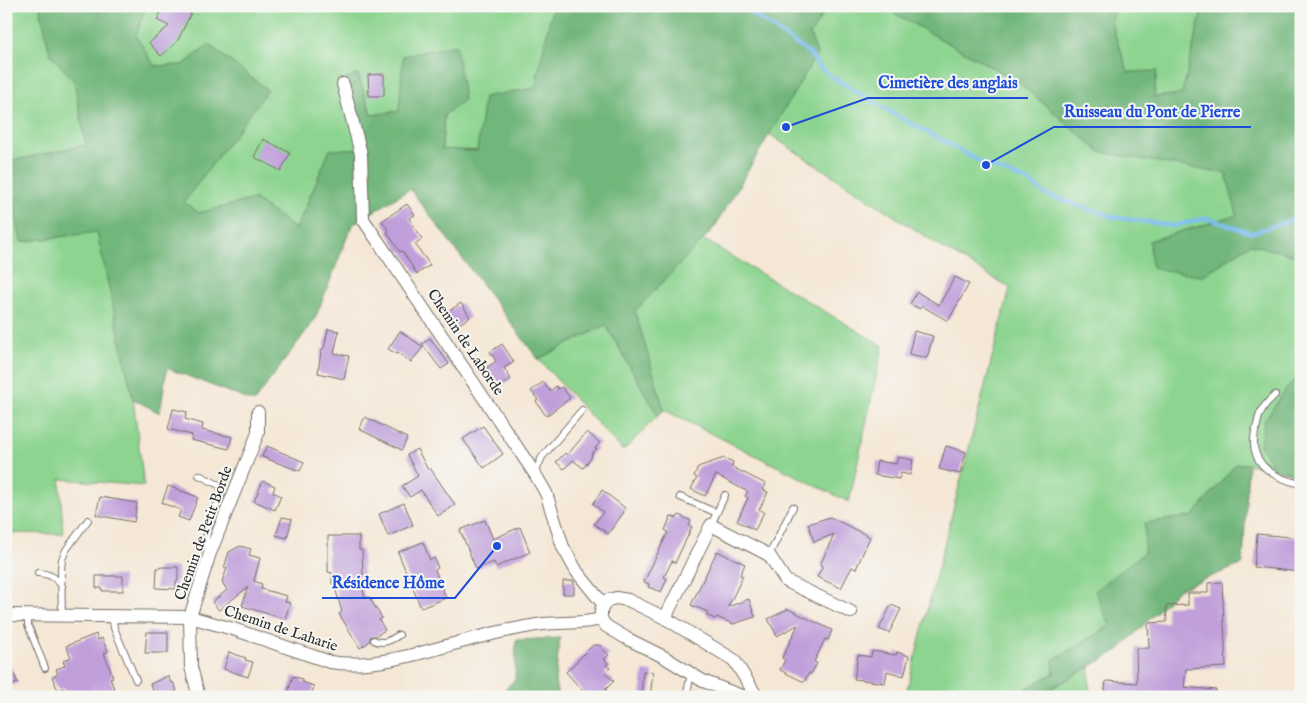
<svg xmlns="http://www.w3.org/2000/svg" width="1307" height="703" font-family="'IM FELL English',serif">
<rect width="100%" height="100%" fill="#f6f6f2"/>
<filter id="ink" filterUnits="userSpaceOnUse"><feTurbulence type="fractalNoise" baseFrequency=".02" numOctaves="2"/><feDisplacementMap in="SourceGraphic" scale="10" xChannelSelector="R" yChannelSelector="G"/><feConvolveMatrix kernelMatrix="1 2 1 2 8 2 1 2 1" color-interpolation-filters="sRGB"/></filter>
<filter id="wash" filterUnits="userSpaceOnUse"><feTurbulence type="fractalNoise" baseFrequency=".0096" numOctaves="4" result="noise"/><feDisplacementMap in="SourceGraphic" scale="20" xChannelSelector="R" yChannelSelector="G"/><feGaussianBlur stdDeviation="1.12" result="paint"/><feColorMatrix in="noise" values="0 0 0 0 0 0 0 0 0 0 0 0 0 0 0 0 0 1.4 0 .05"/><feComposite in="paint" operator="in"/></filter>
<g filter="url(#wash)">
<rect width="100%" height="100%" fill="#f5e7d5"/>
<!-- green -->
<path fill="#8cd48f" stroke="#5c805d" d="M6,6H40L50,54L74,81L86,145L6,162V63L8,62L6,55Z
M146,6H553L535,88L484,97L478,151L442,150L444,115L403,56L400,111L372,115L358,74L346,79L365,148L330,150L296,229L254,199L199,213L183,202L267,90L209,45L183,65L154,66L135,35Z
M828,6H881L1017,81L1100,152L1226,173L1238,215L1149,241L1202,276L1250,244L1301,257V375L1287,388L1260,445L1274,469L1248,464H1236L1193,516L1145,523V553L1095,590L1110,626L1053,660L1054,673L1011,697H905L1010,288L943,248L769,134L817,54L810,35Z
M1117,6H1203L1182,94L1154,97L1128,72L1111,23Z
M6,164L22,242L97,231L133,399L144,486L60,479L63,534L6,533Z
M703,239L883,346L849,502L664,410L635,311Z
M606,325L658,416L623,451L538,359Z
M1090,667L1089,697H1036Z"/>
<!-- forest -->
<path fill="#71b67a" stroke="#4e7052" d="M40,6H146L136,35L154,66L183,65L209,45L268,90L184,202L199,213L254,199L296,229L330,150L365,148L345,79L357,74L372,115L399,111L403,56L456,45L464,100L444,115L442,149L477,151L484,97L535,88L553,6H828L810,35L817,54L714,228L635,311L664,410L658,416L606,325L538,359L410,189L352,225L315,319L254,402L167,368L160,413L133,399L97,232L21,242L6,162L86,145L74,81L50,54Z
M881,6H1117L1111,23L1128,72L1157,71L1154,97L1182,94L1203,6H1301V257L1250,244L1202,276L1152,268L1149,241L1237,215L1226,174L1100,152L1017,81Z
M1301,375V476L1274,469L1260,445L1264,421L1287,388Z
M1236,464H1248L1243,564L1179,589L1119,650L1036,697H1011L1054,673L1053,660L1110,626L1095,590L1144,553L1145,523L1193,516Z
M560,638L555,681L558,697H501L500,694L515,679L516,640Z"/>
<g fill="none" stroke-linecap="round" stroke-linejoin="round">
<!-- stream -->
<path stroke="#7dbdf1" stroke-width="4" d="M741,6L809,53L819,67L834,78L899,117L949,144L986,165L1028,181L1047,195L1114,217L1173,226L1207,218L1251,233L1283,223L1301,214"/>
</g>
<g id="blocks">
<!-- building -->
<path fill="#c09fda" d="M164,6H178L191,13L177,42L161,56L149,43L169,26L157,20Z
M384,74V96H369L368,75Z
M263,139L290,153L281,171L254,157Z
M407,204L415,215L409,218L422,239L415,244L430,265L417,274L402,251L400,252L387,232L389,231L382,221Z
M955,277L969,284L948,321L922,306L920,309L910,304L917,292L939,305Z
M461,303L470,317L453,328L444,314Z
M328,329L339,331L334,353L349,356L344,379L318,373L321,351L324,348Z
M400,331L423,347L411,362L398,353L397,354L388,349Z
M914,331L933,336L927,358L909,354Z
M430,338L449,364L441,369L422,344Z
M502,344L514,362L504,368L511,379L497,389L484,370L496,361L490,352Z
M543,382L550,391L556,386L558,389L562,387L570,398L546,416L536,401L538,400L531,391Z
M173,409L187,412L185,419L203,424L202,430L232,437L229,449L191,440L192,435L168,429Z
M365,417L407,438L402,450L359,429Z
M483,426L503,454L484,468L463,439Z
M587,432L600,443L595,448L597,449L592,453L591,458L583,468L573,460L564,469L556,462L565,453L567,455Z
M267,446L304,462L300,471L262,457Z
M946,446L966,452L960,474L939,469Z
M417,449L428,470L430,468L455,505L438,516L421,490L410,497L402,486L418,476L407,455Z
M898,457L913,460L910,475L901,473L899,479L875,475L877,461L896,464Z
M724,458L733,462L732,467L766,484L763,490L768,492L759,510L764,512L755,530L737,521L748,498L745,496L748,492L716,475L705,496L691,489L697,478L694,476L698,467Z
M263,481L275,486L273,492L281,496L275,510L254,501Z
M168,486L198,497L189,521L178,517L181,510L162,503Z
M602,490L625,508L623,512H624L608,534L594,524L603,512L593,504Z
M100,497L137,503L134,522L96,515Z
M404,503L413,525L388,536L379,514Z
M679,515L691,521L689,526L692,527L675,563L672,561L664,577L667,579L661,592L648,587L649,584L644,582L668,532L665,530L671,516L677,518Z
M282,517L292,519L287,538L276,535Z
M830,517L870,537L856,569L852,567L841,588L817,577L823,566L820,565L834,534L814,542L808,524Z
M485,520L493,539L520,527L530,552L496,567L494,562L476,569L460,530Z
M1257,534L1301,538V572L1254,567Z
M328,536H359V550H362L363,575L359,576L365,598L369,597L382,618L379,620L385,630L376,636H371L369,642L360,648L339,614L342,612L334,584H332V573L328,572Z
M423,542L430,560L434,558L438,568L435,570L446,598L421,608L398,552Z
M240,546L251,549L249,555L260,558L254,581L262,584L261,589L287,596L285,602L290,603L285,619L242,606L248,587L219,610L212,602L227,590L222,582L227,568H224L229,552Z
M717,551L745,564L740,575L743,576L728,607L749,599L755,617L733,624L717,617L715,619L706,615L708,612L691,605Z
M163,567H178V581H176V589L156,588L157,568Z
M96,576H123V591H102V588H96Z
M563,581H574V594H563Z
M1222,582L1226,667L1186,669L1184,687L1216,690L1215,697H1104L1106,681L1137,683L1136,648H1149L1148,623L1167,622L1166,606L1188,605V593H1208V583Z
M891,605L901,609L889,633L879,629Z
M788,609L832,630L828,640L825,639L814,662L817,663L811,674L809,673L804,682L780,670L785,660L782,658L798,625L777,636L768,619Z
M147,632H168V653H145Z
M96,634L98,640L102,638L108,652L104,653L113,677L110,678L117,697H82L79,690L67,695L64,688L58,690L52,677L58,674L56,669L65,666L63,661L71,657L66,646Z
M593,645H599L609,655L604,659L608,663L606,665L610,668L605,673L614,681L605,690L613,697H588L566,672Z
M872,651L896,655L897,652L909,656L904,676L887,671L885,683L854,679L858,655L871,657Z
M229,652L246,658L245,660L253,662L248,677L224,669Z
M6,657L18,683L6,688Z
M643,671L653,672L650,697H641Z
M168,676L171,683L173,682L177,691L171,693L172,697H156L150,684Z
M293,676L302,679V682L314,686L311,697H293L287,695Z"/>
</g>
</g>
<g filter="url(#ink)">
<use href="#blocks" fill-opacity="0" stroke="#726d66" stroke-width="1"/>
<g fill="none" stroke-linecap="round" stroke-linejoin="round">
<defs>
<path id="lane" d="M1275,395C1271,399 1265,404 1262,410C1259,414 1258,420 1257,425C1245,460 1269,477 1301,484
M535,473L542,457L582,410
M199,475L221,486L222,492L207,533L205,545L209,552
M680,497L717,513
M711,525L725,495
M769,555L793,507
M38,573C50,574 55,577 62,586
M28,615V625L45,668
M62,615L61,570L62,559L66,550L88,520
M112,615L114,628L136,680
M374,640C383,645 391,640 399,635
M686,697L691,674"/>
<path id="street" d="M343,84L361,154L363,219L535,474L546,493L563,547L577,572L604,605
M6,615L190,617L233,629L330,662C387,671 454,640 510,630C521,628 533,625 544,624C563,622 583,624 601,619
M665,618L711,525L769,555L786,581L851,612
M199,697L191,667L190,617L210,553L258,433V412
M748,697L739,695L703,681L664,657L626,638L606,626L601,619V610L604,605L608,600L616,598L628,600L665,618L734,660L757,697"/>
</defs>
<!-- lane casing -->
<use href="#lane" stroke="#726d66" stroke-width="8"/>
<!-- street casing -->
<use href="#street" stroke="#726d66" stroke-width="14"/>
<!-- lane -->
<use href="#lane" stroke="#fff" stroke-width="6"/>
<!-- street -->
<use href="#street" stroke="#fff" stroke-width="12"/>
</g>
</g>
<g text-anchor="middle" stroke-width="4" stroke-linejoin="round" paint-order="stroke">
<!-- street labels -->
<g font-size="15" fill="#2b2b2b" stroke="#f6f6f2">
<text transform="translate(466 342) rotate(56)" y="5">Chemin de Laborde</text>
<text transform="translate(203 533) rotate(-70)" y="5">Chemin de Petit Borde</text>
<text transform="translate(281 628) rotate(18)" y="5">Chemin de Laharie</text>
</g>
</g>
<!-- callouts -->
<path fill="none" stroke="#1d4ed8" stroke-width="2" d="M786 127L868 98H1028M986 165L1054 127H1251M497 546L455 598H322"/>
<g fill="#1d4ed8" stroke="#f6f6f2" stroke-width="2">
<circle cx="786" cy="127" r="5"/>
<circle cx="986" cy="165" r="5"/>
<circle cx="497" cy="546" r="5"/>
</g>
<g font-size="16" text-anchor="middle" font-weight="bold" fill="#1d4ed8" stroke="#f6f6f2" stroke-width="4" stroke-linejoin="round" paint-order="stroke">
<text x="948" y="88">Cimetière des anglais</text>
<text x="1152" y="117">Ruisseau du Pont de Pierre</text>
<text x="388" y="588">Résidence Hôme</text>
</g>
<!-- margin -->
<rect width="1307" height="703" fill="none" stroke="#f6f6f2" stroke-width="25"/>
</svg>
